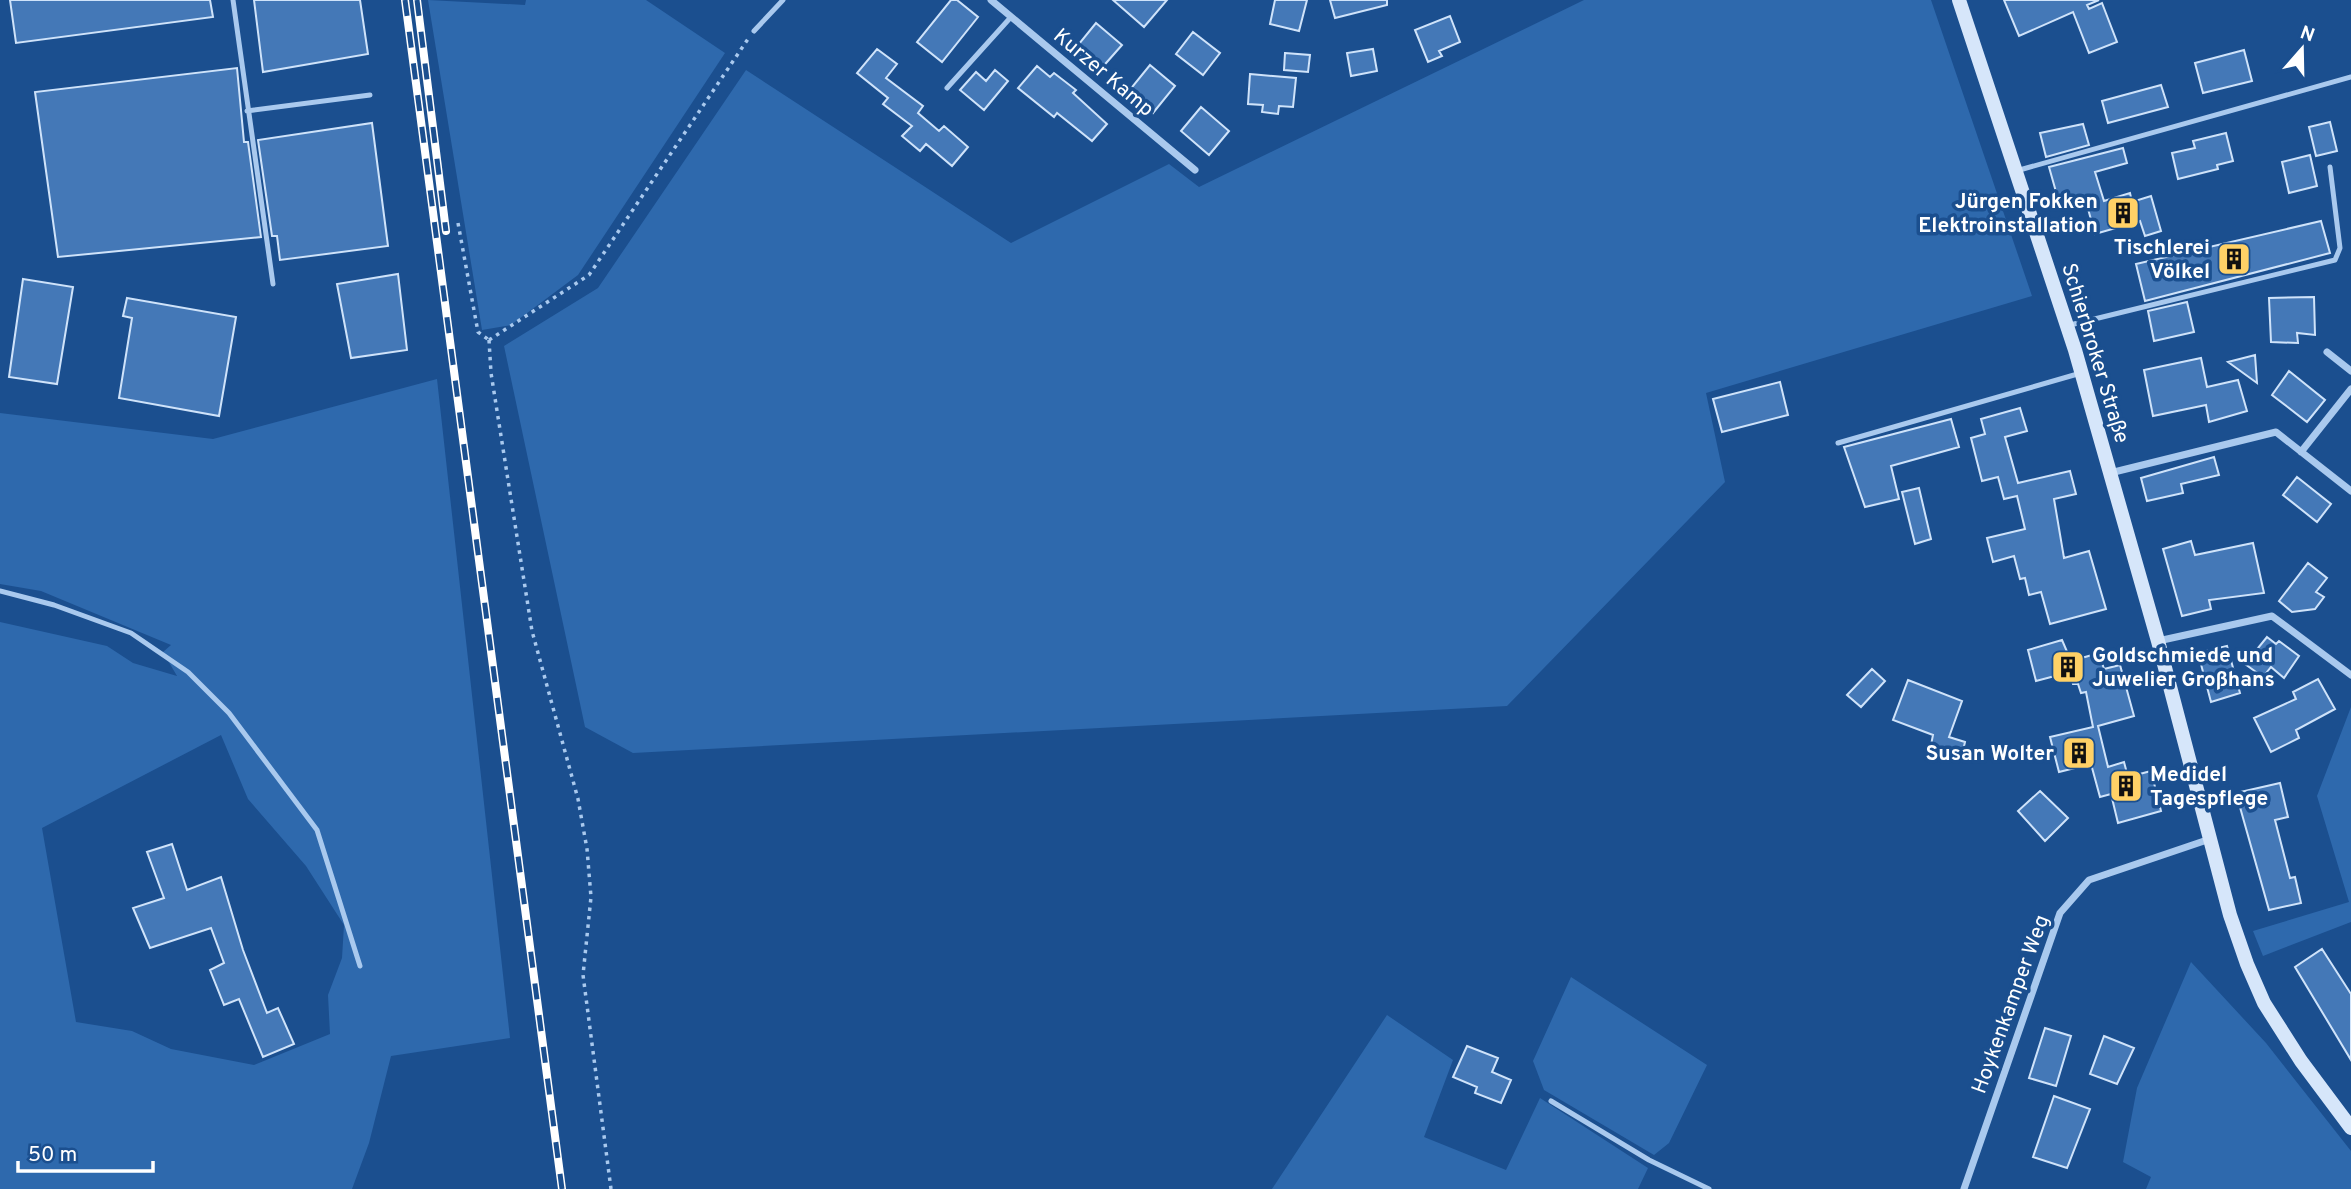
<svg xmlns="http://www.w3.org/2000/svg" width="2351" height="1189" font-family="Overpass,sans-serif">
<rect width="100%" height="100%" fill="#1b4f8f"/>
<!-- green -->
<path fill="#2e69ad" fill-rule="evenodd" d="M428,0L525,5L526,0H646L725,53L578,275L511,325L482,330Z
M1584,0H1931L2032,296L1706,393L1725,482L1507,706L633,753L585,727L504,346L598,288L746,70L1011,243L1169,164L1199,187Z
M437,379L510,1038L391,1056L369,1143L352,1189H0V622L107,646L133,663L177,676L163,652L171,645L41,591L0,584V413L213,439ZM221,735L248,799L306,866L344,925L342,958L328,995L330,1034L254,1065L171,1049L132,1031L76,1022L42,828Z
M2351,707V922L2263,956L2253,931L2349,902L2317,796Z
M2191,962L2266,1043L2351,1151V1189H2146L2151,1177L2123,1162L2137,1088Z
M1571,977L1707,1065L1669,1143L1654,1155L1544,1090L1533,1061Z
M1387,1015L1453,1060L1424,1137L1506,1170L1540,1098L1648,1168L1638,1189H1272Z"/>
<!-- building -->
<path fill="#4478b7" stroke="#cfe3fa" stroke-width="2" d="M10,0H210L213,17L16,43Z
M254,0H360L368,54L263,72Z
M951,0H957L978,17L942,62L917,42Z
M1113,0H1167L1144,27Z
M1275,0H1307L1299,31L1270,24Z
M1330,0H1387V5L1335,18Z
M2004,0H2099L2087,5L2089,9L2102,3L2117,42L2089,53L2073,12L2019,36Z
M1450,16L1460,42L1439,51L1442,56L1428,62L1415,30Z
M1096,23L1122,45L1099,71L1074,50Z
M1193,32L1220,53L1203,75L1176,54Z
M877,49L897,64L886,78L923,106L918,113L939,131L944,126L968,147L952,166L926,144L920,151L902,136L912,126L883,104L888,98L857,73Z
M1373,49L1377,71L1351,76L1347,53Z
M2244,50L2252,81L2203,93L2195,63Z
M1285,53L1310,55L1308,72L1284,70Z
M1150,65L1175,86L1153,113L1128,92Z
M1037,66L1050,77L1054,73L1076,90L1073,93L1107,124L1092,141L1057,113L1054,117L1018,88Z
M237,68L244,142H248L261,237L58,257L35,92Z
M995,70L1008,81L984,110L960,90L976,72L986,81Z
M1250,74L1296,78L1293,107L1279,106L1278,114L1262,112L1263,105L1248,104Z
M2161,85L2168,107L2108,123L2102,101Z
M1201,107L1229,131L1209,155L1181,131Z
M2330,122L2337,151L2316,156L2309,127Z
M372,123L388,246L280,260L277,236H272L258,140Z
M2083,124L2089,145L2046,157L2040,133Z
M2226,133L2233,161L2217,165L2218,169L2178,179L2172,153L2195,148L2193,141Z
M2123,148L2127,163L2095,172L2104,201L2130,193L2132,202L2151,196L2161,231L2145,236L2140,221L2095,234L2085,198L2060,206L2049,167Z
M2310,155L2317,186L2289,193L2282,162Z
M2321,221L2330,253L2145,301L2136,264Z
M398,274L407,350L351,358L337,284Z
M23,279L73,287L57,384L9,377Z
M2314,297L2315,335L2297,333L2298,343L2271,342L2269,298Z
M127,298L236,317L219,416L119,398L132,318L123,316Z
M2187,302L2194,332L2154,341L2148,311Z
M2255,355L2257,383L2228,362Z
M2201,358L2207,387L2238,380L2247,411L2209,422L2206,405L2153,416L2144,370Z
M2289,371L2325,400L2307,422L2272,395Z
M1780,382L1788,415L1722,432L1713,399Z
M2020,408L2027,431L2005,437L2018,483L2070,471L2076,494L2054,499L2064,558L2089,551L2106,609L2050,624L2041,592L2029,595L2025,578L2020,579L2014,556L1993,562L1987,538L2025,529L2017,496L2004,499L1998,477L1982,481L1971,438L1985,434L1981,419Z
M1951,419L1959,447L1891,466L1899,499L1865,507L1844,447Z
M2214,457L2219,475L2181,484L2183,493L2147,501L2141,478Z
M2297,477L2331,504L2317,522L2283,495Z
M1919,488L1931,539L1915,544L1902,492Z
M2191,541L2195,555L2253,543L2264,593L2209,600L2211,609L2182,616L2163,549Z
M2308,563L2327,578L2316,592L2324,597L2315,609L2292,612L2279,601Z
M2267,637L2276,644L2279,641L2299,656L2284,678L2271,667L2263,677L2245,664Z
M2062,640L2071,661L2099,653L2104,669L2120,665L2134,716L2098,726L2108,767L2124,762L2128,777L2151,771L2161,811L2118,823L2111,794L2100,797L2091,764L2059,772L2050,737L2093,727L2086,692L2081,693L2078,684H2073L2070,672L2036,681L2028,650Z
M2227,646L2240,693L2211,702L2198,653Z
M1872,669L1885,681L1861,707L1847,695Z
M2318,679L2335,709L2296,730L2299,738L2271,752L2254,718L2296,699L2293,692Z
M1908,680L1962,701L1949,737L1965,742L1961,760L1930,750L1933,735L1893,720Z
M2280,783L2288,817L2275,820L2290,878L2295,877L2301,903L2269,910L2236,793Z
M2040,791L2068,818L2045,841L2018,811Z
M172,844L187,890L221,877L243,950L267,1013L278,1008L294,1044L263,1057L239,999L224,1005L210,970L224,963L211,928L150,948L133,908L164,898L147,852Z
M2322,949L2351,994V1060L2295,967Z
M2045,1028L2071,1036L2056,1086L2029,1078Z
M2104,1036L2134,1048L2117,1084L2090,1074Z
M1467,1046L1498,1058L1492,1072L1511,1080L1501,1103L1475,1093L1477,1087L1453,1077Z
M2054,1096L2090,1109L2067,1168L2033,1157Z"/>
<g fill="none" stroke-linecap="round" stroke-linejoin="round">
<!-- path -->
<path stroke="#a9c9ee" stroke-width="3.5" stroke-dasharray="3.5 5" stroke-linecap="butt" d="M458,223L478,332L489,340
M489,340L491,373L532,631L578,799L587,849L591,897L583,975L611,1189
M489,340L589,275L748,39"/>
<!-- lane -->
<path stroke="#a9c9ee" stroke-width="5" d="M233,0L273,284
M754,31L783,0
M947,88L1011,17
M247,111L370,95
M2016,171L2351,77
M2070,325L2335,260L2340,248L2330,167
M1838,443L2081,373
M0,591L54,605L131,633L188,672L229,713L317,830L360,966
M1551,1101L1649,1160L1709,1189"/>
<!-- street -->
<path stroke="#a9c9ee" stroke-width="7" d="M991,0L1195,170
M2327,352L2351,371
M2301,452L2351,389
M2110,473L2276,432L2351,491
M2158,641L2272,616L2351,675
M1964,1189L2060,913L2089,880L2210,839"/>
<!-- secondary -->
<path stroke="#d6e6fa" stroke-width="14" d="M1959,0L2075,350L2158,641L2230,915L2247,964L2264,1003L2301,1061L2351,1128"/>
<defs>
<path id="rail" d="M405,0L562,1189
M417,0L446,231"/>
</defs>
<!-- rail casing -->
<use href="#rail" stroke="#fff" stroke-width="8"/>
<!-- rail -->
<use href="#rail" stroke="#1b4f8f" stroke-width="5" stroke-dasharray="16" stroke-linecap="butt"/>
</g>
<!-- icons -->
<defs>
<symbol id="building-square" viewBox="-11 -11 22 22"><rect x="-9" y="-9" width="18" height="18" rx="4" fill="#ffd166" stroke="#1b4f8f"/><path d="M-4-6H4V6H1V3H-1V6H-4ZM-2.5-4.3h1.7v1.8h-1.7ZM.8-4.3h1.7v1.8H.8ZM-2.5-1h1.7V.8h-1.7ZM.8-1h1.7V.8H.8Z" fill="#111"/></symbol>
</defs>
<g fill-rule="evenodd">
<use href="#building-square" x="2104" y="194" width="38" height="38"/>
<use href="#building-square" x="2215" y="240" width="38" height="38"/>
<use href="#building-square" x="2049" y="648" width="38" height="38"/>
<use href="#building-square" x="2060" y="734" width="38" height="38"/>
<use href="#building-square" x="2107" y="767" width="38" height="38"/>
</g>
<g text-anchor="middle" stroke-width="7" stroke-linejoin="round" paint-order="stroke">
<!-- street labels -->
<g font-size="21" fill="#fff" stroke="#1b4f8f">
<text transform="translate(1104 72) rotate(40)" y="7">Kurzer Kamp</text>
<text transform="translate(2096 353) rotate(73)" y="7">Schierbroker Straße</text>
<text transform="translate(2010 1004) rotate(-70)" y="7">Hoykenkamper Weg</text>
</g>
<!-- poi labels -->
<g font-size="21" font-weight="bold" fill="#fff" stroke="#1b4f8f" text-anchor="end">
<text x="2098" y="208">Jürgen Fokken<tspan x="2098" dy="24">Elektroinstallation</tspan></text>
<text x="2210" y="254">Tischlerei<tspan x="2210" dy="24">Völkel</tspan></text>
<text x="2092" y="662" text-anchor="start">Goldschmiede und<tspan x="2092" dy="24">Juwelier Großhans</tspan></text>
<text x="2054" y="760">Susan Wolter</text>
<text x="2150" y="781" text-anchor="start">Medidel<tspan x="2150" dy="24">Tagespflege</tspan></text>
</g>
</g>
<!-- north arrow -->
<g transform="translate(2302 49) rotate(20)" stroke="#1b4f8f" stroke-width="5" paint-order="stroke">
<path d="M0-5L12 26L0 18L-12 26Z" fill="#ffffff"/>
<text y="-10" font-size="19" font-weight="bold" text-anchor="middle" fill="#ffffff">N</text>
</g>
<!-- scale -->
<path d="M18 1161v10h135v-10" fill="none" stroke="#ffffff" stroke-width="3.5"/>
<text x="28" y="1161" font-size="21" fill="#ffffff" stroke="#1b4f8f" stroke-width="5" paint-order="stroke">50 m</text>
</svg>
